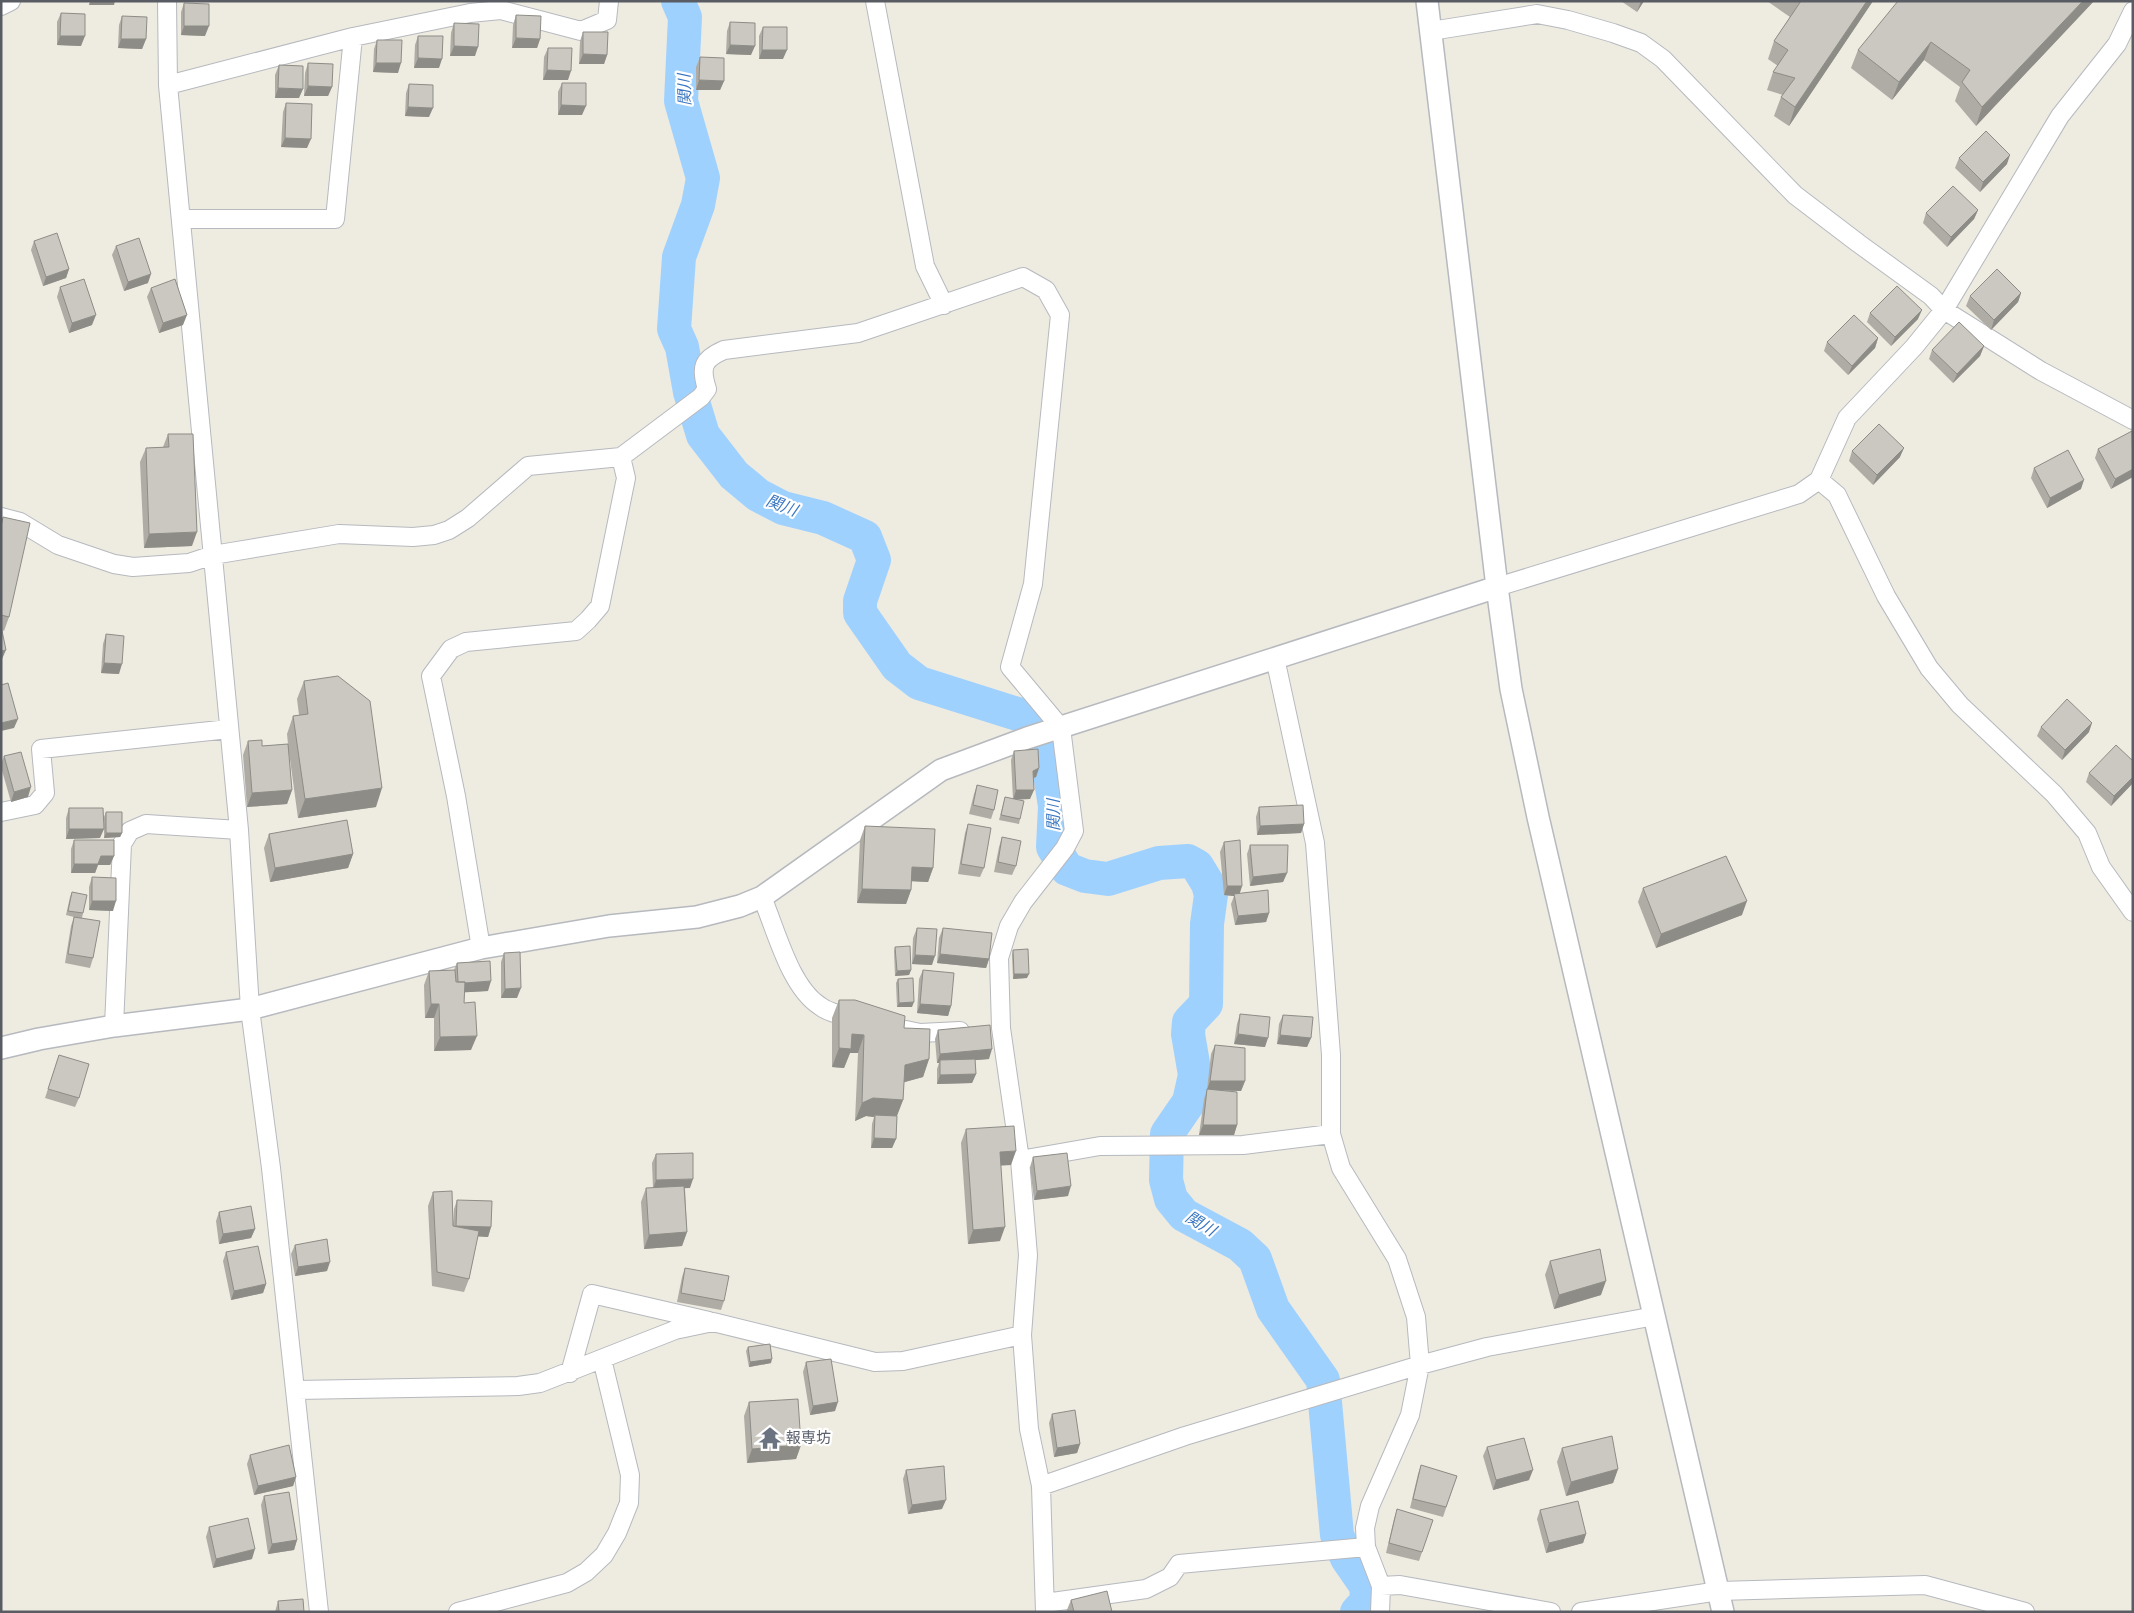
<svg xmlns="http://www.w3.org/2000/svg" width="2134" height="1613" font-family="'Space Grotesk','Noto Sans JP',sans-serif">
<rect width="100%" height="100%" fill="#eeebe1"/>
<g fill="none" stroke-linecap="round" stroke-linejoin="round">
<!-- river -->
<path stroke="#9fd1ff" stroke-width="34" d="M678,1L685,17L681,101L703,178L698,205L679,257L674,329L682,347L690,392L703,435L734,475L758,495L783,508L823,518L865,537L874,560L860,601V613L897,666L919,683L1033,719L1047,755L1055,806L1053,847L1067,869L1085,876L1108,879L1159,863L1188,861L1197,866L1208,884L1211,895L1207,924L1206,1004L1189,1022L1188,1034L1195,1075L1189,1102L1167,1134L1166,1180L1171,1199L1184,1215L1240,1245L1255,1259L1273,1309L1323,1380L1337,1535L1347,1558L1367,1587L1366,1602L1357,1612"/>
<defs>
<path id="minor" d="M167,1L168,85L239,830L250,1009L271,1168L319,1612
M875,1L925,266L944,305
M1,6L11,1
M1431,31L1537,14L1568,20L1613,33L1641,43L1663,59L1795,195L1858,243L1931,296L1944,310L2041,371L2133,420
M168,85L353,37L470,13L501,10L581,31L607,20L609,1
M181,219H335L353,37
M1819,480L1837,495L1886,596L1929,668L1960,705L2054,794L2087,833L2101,867L2133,912
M1,517L20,522L58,545L114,564L133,567L189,563L213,555L339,534L413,537L434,535L449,530L468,518L528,466L621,457L701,397L707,389C700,367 703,359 724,350L858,333L1023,277L1046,290L1060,315L1033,584L1010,667L1061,728L1074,831L1065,848L1023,902L1009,926L999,958L1001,1028L1020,1160L1028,1255L1022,1335L1029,1429L1041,1486L1045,1612
M1497,587L1799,494L1819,480L1847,418L1914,347L1944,310L2060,116L2117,44L2133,11
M1275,658L1315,843L1331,1055V1134L1341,1168L1397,1259L1416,1317L1420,1365L1410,1415L1370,1506L1365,1528L1366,1547L1381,1586L1380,1612
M1,812L35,805L45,793L41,749L229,729
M762,897C776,930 790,987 820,1006C830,1014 844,1015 857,1018
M481,948L456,796L431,676L451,649L466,642L576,631L588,620L600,606L626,478L621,457
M114,1026L122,844L130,831L146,824L239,830
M906,1030L920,1033L960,1031
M1020,1160L1100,1146L1243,1145L1331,1134
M570,1373L592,1294L709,1321
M296,1390L518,1386L540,1383L675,1330L713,1322L875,1362L903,1361L1022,1335
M1041,1486L1185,1436L1420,1365L1487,1347L1655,1316
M1381,1586L1400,1585L1551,1612
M1045,1603L1146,1589L1170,1577L1179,1564L1366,1547
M458,1612L567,1583L586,1572L604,1555L617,1533L629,1503L630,1475L602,1359
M1581,1612L1719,1591L1925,1585L2025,1612"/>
<path id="tertiary" d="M1427,1L1497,587L1511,689L1538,817L1723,1612
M1,1048L39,1039L114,1026L250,1009L481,948L609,926L697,917L740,906L762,897L941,770L1027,738L1497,587"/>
</defs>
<!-- minor casing -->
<use href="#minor" stroke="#b6b9be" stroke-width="20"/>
<!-- tertiary casing -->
<use href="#tertiary" stroke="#b6b9be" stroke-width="24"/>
<!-- minor -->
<use href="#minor" stroke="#fff" stroke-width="18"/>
<!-- tertiary -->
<use href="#tertiary" stroke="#fff" stroke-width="21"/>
</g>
<!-- wall -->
<path fill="#aeaca5" d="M1621,1H1644L1637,12Z
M1767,1H1873L1789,126L1774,116L1781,97L1783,95L1767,90L1773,72L1778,66L1768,59L1774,41L1790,17Z
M2094,1L1976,126L1955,101L1960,87L1924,60L1892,100L1851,68L1858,50Z
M184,3L205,36L181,35V12Z
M61,13L81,46L57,45V22Z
M516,15L540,39L537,48H512L513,25Z
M122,16L146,39L142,49L118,48L119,25Z
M730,22L751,55L726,54L727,31Z
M454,23L475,56H450L451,33Z
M763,27L783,59H759V36Z
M583,32L607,55L604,64H579L580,41Z
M418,36L439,68H414L415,45Z
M377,40L398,73L373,72L374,49Z
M548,48L568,80H543L544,57Z
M700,57L724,81L720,90H696V67Z
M308,63L332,87L328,96H304L305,73Z
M279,65L299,98H275V75Z
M562,83L582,115H558V92Z
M409,84L429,117L405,116L406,93Z
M286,103L307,148L281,147L283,112Z
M1959,158L2007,164L1980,192L1955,168Z
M1978,210L1974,219L1947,247L1923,223L1926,213Z
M34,241L69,269L66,278L43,286L31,250Z
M116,246L148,283L124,291L112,255Z
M60,287L92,325L69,333L57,297Z
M151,288L183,325L159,333L147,297Z
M2021,293L2018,302L1991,330L1966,306L1970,296Z
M1870,313L1918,319L1891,346L1867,322Z
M1878,338L1875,348L1848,375L1824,351L1827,342Z
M1984,346L1980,356L1953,383L1929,359L1932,350Z
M2133,431L2111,489L2095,458L2098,449Z
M168,434L192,546L144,548L140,462L146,448L163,447Z
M1852,451L1900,457L1873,485L1849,461Z
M2034,468L2081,489L2047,508L2031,478Z
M3,517L9,617L4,631L2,630V659L1,660V523Z
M106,634L119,674L101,673L103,644Z
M304,681L376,807L298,818L289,752L292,790L287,804L247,807L243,755L248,741L262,746L288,744L287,734L293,716L299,715L297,699Z
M2041,727L2089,732L2062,760L2037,736Z
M1014,751L1039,768L1036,777L1033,778L1030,799H1016L1020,819L1019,824L999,820L1005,797L1013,799L1011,760Z
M4,756L28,797L11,802L1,767V764Z
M2133,761V783L2111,806L2086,782L2089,773Z
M977,785L994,810L991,819L969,814L974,794Z
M1259,807L1304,824L1301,833L1257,835L1256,817Z
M69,808L100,838L66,839V818Z
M106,812L122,833L120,837L104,838V817Z
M968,824L984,868L980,877L958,874L965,833Z
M865,826L933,868L928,882L911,881V890L906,904L857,903L860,840Z
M269,834L353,854L348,868L270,882L264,848Z
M1002,837L1016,866L1012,875L994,872L999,847Z
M74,840L114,856L110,865H98L95,873H71V849Z
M1224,842L1242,886L1239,894L1269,913L1266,922L1235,925L1231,904L1234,896L1224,895L1220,852Z
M1250,845L1287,873L1283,882L1250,886L1247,854Z
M92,877L113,911L89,910V887Z
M1643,888L1742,915L1656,948L1638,902Z
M72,892L83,913L82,918L93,958L90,968L65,963L71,926L74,917L66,915L70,897Z
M917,928L932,965L912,964L913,938Z
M943,928L989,959L986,968L937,963L939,938Z
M895,947L911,970L909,975L895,976L894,951Z
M1013,950L1027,978L1013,979L1012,955Z
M504,953L517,998H501V962Z
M457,963L488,991L465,992L464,1003L471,1050L434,1051V1018H425L424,985L429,971L454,970Z
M923,970L951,1006L948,1016L917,1013L919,979Z
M898,979L912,1007H897L896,983Z
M839,1000L904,1028L929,1059L923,1077L904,1082L903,1100L897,1116L896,1139L892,1148H871L872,1124L874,1117L866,1116L855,1121L858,1053H850L844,1068L832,1067V1018Z
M1240,1014L1265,1047L1234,1044L1237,1024Z
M1283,1015L1311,1038L1307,1047L1277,1044L1279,1024Z
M938,1030L989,1059L975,1060L976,1074L972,1083L937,1084V1069L939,1063H937L935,1039Z
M1215,1045L1245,1081L1241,1091L1218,1090L1237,1125L1234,1135H1199L1204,1099L1207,1090L1211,1054Z
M59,1055L79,1098L75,1107L45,1098Z
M966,1129L1011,1165H1001L1000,1241L968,1244L961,1143Z
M656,1154L690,1188H685L687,1232L682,1246L644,1249L641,1202L646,1188H653L652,1163Z
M1033,1157L1068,1196L1034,1200L1030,1167Z
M433,1192L453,1224L454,1209L457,1200L491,1227L488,1237L477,1236L469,1279L464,1292L432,1286L428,1206Z
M219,1212L255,1229L251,1238L219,1244L216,1221Z
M295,1245L327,1271L295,1276L291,1254Z
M226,1252L266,1284L263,1293L231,1300L223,1261Z
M1550,1261L1601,1295L1554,1309L1545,1275Z
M685,1268L724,1301L721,1310L677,1302L682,1277Z
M748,1347L771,1363L749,1367L746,1351Z
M806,1362L835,1411L810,1415L803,1372Z
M749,1402L801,1445L796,1459L747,1463L744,1416Z
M1052,1414L1080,1444L1077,1453L1054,1457L1049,1423Z
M1487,1447L1529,1480L1493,1490L1483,1456Z
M1562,1448L1618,1469L1613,1483L1566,1496L1557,1462Z
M250,1455L296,1477L293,1486L254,1495L247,1464Z
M1421,1465L1457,1476L1443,1517L1410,1508L1418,1474Z
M906,1470L942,1509L908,1514L903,1479Z
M264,1496L297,1540L294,1550L268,1554L261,1505Z
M1397,1509L1433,1520L1419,1561L1386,1553L1394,1519Z
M1540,1510L1586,1534L1583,1543L1546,1553L1537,1519Z
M209,1527L252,1559L213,1568L206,1537Z
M1071,1600L1112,1612H1066Z
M278,1601L304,1612H275Z"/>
<!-- shaded-wall -->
<path fill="#8d8c86" d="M90,1H115L114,5H89Z
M1641,1H1644L1637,12Z
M1867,1H1873L1789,126L1795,107Z
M2083,1H2094L1976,126L1982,107Z
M184,26H209L205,36L181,35Z
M60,36H85L81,46L57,45Z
M516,38L540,39L537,48H512Z
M121,39H146L142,49L118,48Z
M1931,42L1924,60L1892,100L1899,82Z
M730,45L755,46L751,55L726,54Z
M454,46L478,47L475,56H450Z
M762,50H787L783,59H759Z
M583,54L607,55L604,64H579Z
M418,58L442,59L439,68H414Z
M376,63H401L398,73L373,72Z
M547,70L571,71L568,80H543Z
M699,80L724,81L720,90H696Z
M308,86L332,87L328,96H304Z
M278,88L303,89L299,98H275Z
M561,105L586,106L582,115H558Z
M408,107L433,108L429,117L405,116Z
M285,138L311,139L307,148L281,147Z
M2010,155L2007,164L1980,192L1983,182Z
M1978,210L1974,219L1947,247L1951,237Z
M69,269L66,278L43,286L46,277Z
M151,274L148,283L124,291L128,282Z
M2021,293L2018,302L1991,330L1994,320Z
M1922,310L1918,319L1891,346L1895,337Z
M96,315L92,325L69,333L72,323Z
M187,315L183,325L159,333L163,323Z
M1878,338L1875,348L1848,375L1852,366Z
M1984,346L1980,356L1953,383L1957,374Z
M1904,448L1900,457L1873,485L1877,475Z
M2133,469V477L2111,489L2115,479Z
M2084,480L2081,489L2047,508L2050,498Z
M197,532L192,546L144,548L149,534Z
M6,650L2,659L1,660V651Z
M104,663L122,664L119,674L101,673Z
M18,719L14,728L1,731V723Z
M2092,723L2089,732L2062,760L2065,750Z
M1039,768L1036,777L1029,780L1033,771Z
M2133,777V783L2111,806L2114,796Z
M31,787L28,797L11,802L14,792Z
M382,788L376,807L298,818L305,799Z
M292,790L287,804L247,807L252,793Z
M1016,790H1034L1030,799L1013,800Z
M1304,824L1301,833L1257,835L1260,826Z
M69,829H104L100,838L66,839Z
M106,833H122L120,837L104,838Z
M353,854L348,868L270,882L275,868Z
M101,856H114L110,865H98L95,873H71L74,864Z
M912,867L933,868L928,882L907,881Z
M1287,873L1283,882L1250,886L1253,877Z
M1227,886H1242L1239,896L1234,894V896L1224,895Z
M862,889L911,890L906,904L857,903Z
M92,901H116L113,911L89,910Z
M1747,901L1742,915L1656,948L1661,934Z
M1269,913L1266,922L1235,925L1238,916Z
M940,954L989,959L986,968L937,963Z
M915,955L935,956L932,965L912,964Z
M911,970L909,975L895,976L897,971Z
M1014,974H1029L1027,978L1013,979Z
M491,981L488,991L454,993L458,983Z
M521,988L517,998H501L505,989Z
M914,1002L912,1007H897L899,1003Z
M431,1004H439L434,1018H425Z
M920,1004L951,1006L948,1016L917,1013Z
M852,1034L864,1035L858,1053H850L844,1068L832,1067L839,1048Z
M1238,1034L1268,1038L1265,1047L1234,1044Z
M1280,1035L1311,1038L1307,1047L1277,1044Z
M477,1036L471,1050L434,1051L440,1037Z
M992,1049L989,1059L940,1063V1060L939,1063H937L940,1054Z
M929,1059L923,1077L898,1084L905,1065Z
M976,1074L972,1083L937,1084L940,1075Z
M1210,1081H1245L1241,1091L1207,1090Z
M873,1098L903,1100L896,1118L875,1115L874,1117L866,1116L855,1121L862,1103Z
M1203,1125H1237L1234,1135H1199Z
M874,1138L896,1139L892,1148H871Z
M1016,1151L1011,1165L995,1166L1000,1152Z
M693,1179L690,1188L653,1189L656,1180Z
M1071,1186L1068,1196L1034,1200L1037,1191Z
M456,1226L491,1227L488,1237L453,1235Z
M1005,1227L1000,1241L968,1244L973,1230Z
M255,1229L251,1238L219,1244L223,1234Z
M687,1232L682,1246L644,1249L649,1235Z
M330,1262L327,1271L295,1276L298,1267Z
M1606,1281L1601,1295L1554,1309L1559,1295Z
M266,1284L263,1293L231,1300L234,1291Z
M772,1359L771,1363L749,1367L750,1362Z
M838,1402L835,1411L810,1415L813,1406Z
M1080,1444L1077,1453L1054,1457L1057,1448Z
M801,1445L796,1459L747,1463L752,1449Z
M1618,1469L1613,1483L1566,1496L1571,1482Z
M1533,1470L1529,1480L1493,1490L1496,1480Z
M296,1477L293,1486L254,1495L258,1486Z
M946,1500L942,1509L908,1514L912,1505Z
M1586,1534L1583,1543L1546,1553L1549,1543Z
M297,1540L294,1550L268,1554L272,1544Z
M255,1549L252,1559L213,1568L216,1559Z"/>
<!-- building -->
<path fill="#cac8c0" stroke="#8d8c86" d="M1801,1H1867L1795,107L1781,97L1795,78L1773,72L1788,50L1774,41Z
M1898,1H2083L1982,107L1962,82L1970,70L1931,42L1899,82L1858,50Z
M184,3L209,4V26H184Z
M61,13L85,14V36H60Z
M516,15L541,16L540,39L516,38Z
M122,16L147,17L146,39H121Z
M730,22L755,23V46L730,45Z
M454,23L479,24L478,47L454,46Z
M763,27H787V50H762Z
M583,32H608L607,55L583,54Z
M418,36H443L442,59L418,58Z
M377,40H402L401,63H376Z
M548,48H572L571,71L547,70Z
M700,57L724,58V81L699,80Z
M308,63L333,64L332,87L308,86Z
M279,65L303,66V89L278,88Z
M562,83H586V106L561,105Z
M409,84L433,85V108L408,107Z
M286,103L312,104L311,139L285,138Z
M1986,131L2010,155L1983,182L1959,158Z
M1953,186L1978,210L1951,237L1926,213Z
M57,233L69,269L46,277L34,241Z
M139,238L151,274L128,282L116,246Z
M1997,269L2021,293L1994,320L1970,296Z
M84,279L96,315L72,323L60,287Z
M175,279L187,315L163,323L151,288Z
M1897,286L1922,310L1895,337L1870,313Z
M1854,315L1878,338L1852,366L1827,342Z
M1959,322L1984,346L1957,374L1932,350Z
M1879,424L1904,448L1877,475L1852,451Z
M2132,431L2133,469L2115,479L2098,449Z
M168,434H193L197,532L149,534L146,448L169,447Z
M2068,450L2084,480L2050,498L2034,468Z
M3,517L30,523L9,617L1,615V527Z
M1,626L6,650L1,651Z
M106,634L124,636L122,664L104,663Z
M338,676L370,701L382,788L305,799L293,716L308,714L304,681Z
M8,683L18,719L1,723V685Z
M2067,699L2092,723L2065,750L2041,727Z
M262,740V746L288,744L292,790L252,793L248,741Z
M2116,745L2133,761V777L2114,796L2089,773Z
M1038,749L1039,768L1033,771L1034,790H1016L1014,751Z
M21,752L31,787L14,792L4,756Z
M977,785L998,790L994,810L973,805Z
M1005,797L1024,801L1020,819L1001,815Z
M1303,805L1304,824L1260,826L1259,807Z
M69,808H103L104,829H69Z
M106,812H122V833H106Z
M347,820L353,854L275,868L269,834Z
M968,824L991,828L984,868L961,864Z
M865,826L935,829L933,868L912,867L911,890L862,889Z
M1002,837L1021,841L1016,866L998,862Z
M74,840H114V856H101L98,864H74Z
M1240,840L1242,886H1227L1224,842Z
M1250,845H1288L1287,873L1253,877Z
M1726,856L1747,901L1661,934L1643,888Z
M92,877L116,878V901H92Z
M1268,890L1269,913L1238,916L1234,894Z
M72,892L87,895L83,913L68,911Z
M74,917L100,921L93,958L68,954Z
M917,928L937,929L935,956L915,955Z
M943,928L992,933L989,959L940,954Z
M910,946L911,970L897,971L895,947Z
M1028,949L1029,974H1014L1013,950Z
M520,952L521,988L505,989L504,953Z
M490,961L491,981L465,983V982H458L457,963Z
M455,970L456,982H465L464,1003L475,1002L477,1036L440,1037L439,1004H431L429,971Z
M923,970L954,973L951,1006L920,1004Z
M913,978L914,1002L899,1003L898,979Z
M839,1000H855L905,1016L904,1028L930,1029L929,1059L905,1065L903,1100L873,1098L862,1103L864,1035L852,1034L851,1049L839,1048Z
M1240,1014L1270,1017L1268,1038L1238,1034Z
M1283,1015L1313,1017L1311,1038L1280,1035Z
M990,1025L992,1049L940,1054L938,1030Z
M1215,1045L1245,1048V1081H1210Z
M59,1055L89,1064L79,1098L48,1089Z
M975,1059L976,1074L940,1075V1060Z
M1207,1089L1237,1092V1125H1203Z
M875,1115L897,1116L896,1139L874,1138Z
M1014,1126L1016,1151L1000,1152L1005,1227L973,1230L966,1129Z
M693,1153V1179L656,1180V1154Z
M1067,1153L1071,1186L1037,1191L1033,1157Z
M684,1186L687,1232L649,1235L646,1188Z
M452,1191L453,1226L479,1231L469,1279L437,1272L433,1192Z
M457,1200L492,1201L491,1227L456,1226Z
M251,1206L255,1229L223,1234L219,1212Z
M327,1239L330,1262L298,1267L295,1245Z
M258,1246L266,1284L234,1291L226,1252Z
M1600,1249L1606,1281L1559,1295L1550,1261Z
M685,1268L729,1276L724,1301L681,1293Z
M770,1344L772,1359L750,1362L748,1347Z
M831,1359L838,1402L813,1406L806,1362Z
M798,1399L801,1445L752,1449L749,1402Z
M1075,1410L1080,1444L1057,1448L1052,1414Z
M1612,1436L1618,1469L1571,1482L1562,1448Z
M1524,1438L1533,1470L1496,1480L1487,1447Z
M289,1445L296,1477L258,1486L250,1455Z
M1421,1465L1457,1476L1446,1507L1413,1499Z
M944,1466L946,1500L912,1505L906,1470Z
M289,1492L297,1540L272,1544L264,1496Z
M1578,1501L1586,1534L1549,1543L1540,1510Z
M1397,1509L1433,1520L1422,1552L1389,1543Z
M248,1518L255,1549L216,1559L209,1527Z
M1107,1591L1112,1612H1074L1071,1600Z
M303,1599L304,1612H279L278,1601Z"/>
<!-- icons -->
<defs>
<symbol id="temple-bare" viewBox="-9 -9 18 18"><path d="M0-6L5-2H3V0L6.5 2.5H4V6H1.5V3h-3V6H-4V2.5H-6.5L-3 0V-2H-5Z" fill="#6b7280" stroke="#fff" stroke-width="2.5" paint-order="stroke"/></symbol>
</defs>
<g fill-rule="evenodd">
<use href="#temple-bare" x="754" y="1422" width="32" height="32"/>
</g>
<g text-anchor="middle" stroke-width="4.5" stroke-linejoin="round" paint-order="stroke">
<!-- worship labels -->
<g font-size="15" fill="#5b616d" stroke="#fff" text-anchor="start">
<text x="786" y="1443">報専坊</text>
</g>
<!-- water labels -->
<g font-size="16" font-style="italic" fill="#3976c1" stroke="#fff">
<text transform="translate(684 90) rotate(-92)" y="6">関川</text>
<text transform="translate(782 505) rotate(21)" y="6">関川</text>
<text transform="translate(1053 815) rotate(-91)" y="6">関川</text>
<text transform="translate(1201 1223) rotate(31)" y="6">関川</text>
</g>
</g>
<!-- border -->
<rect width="2134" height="1613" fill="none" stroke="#595d63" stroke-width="5"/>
</svg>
